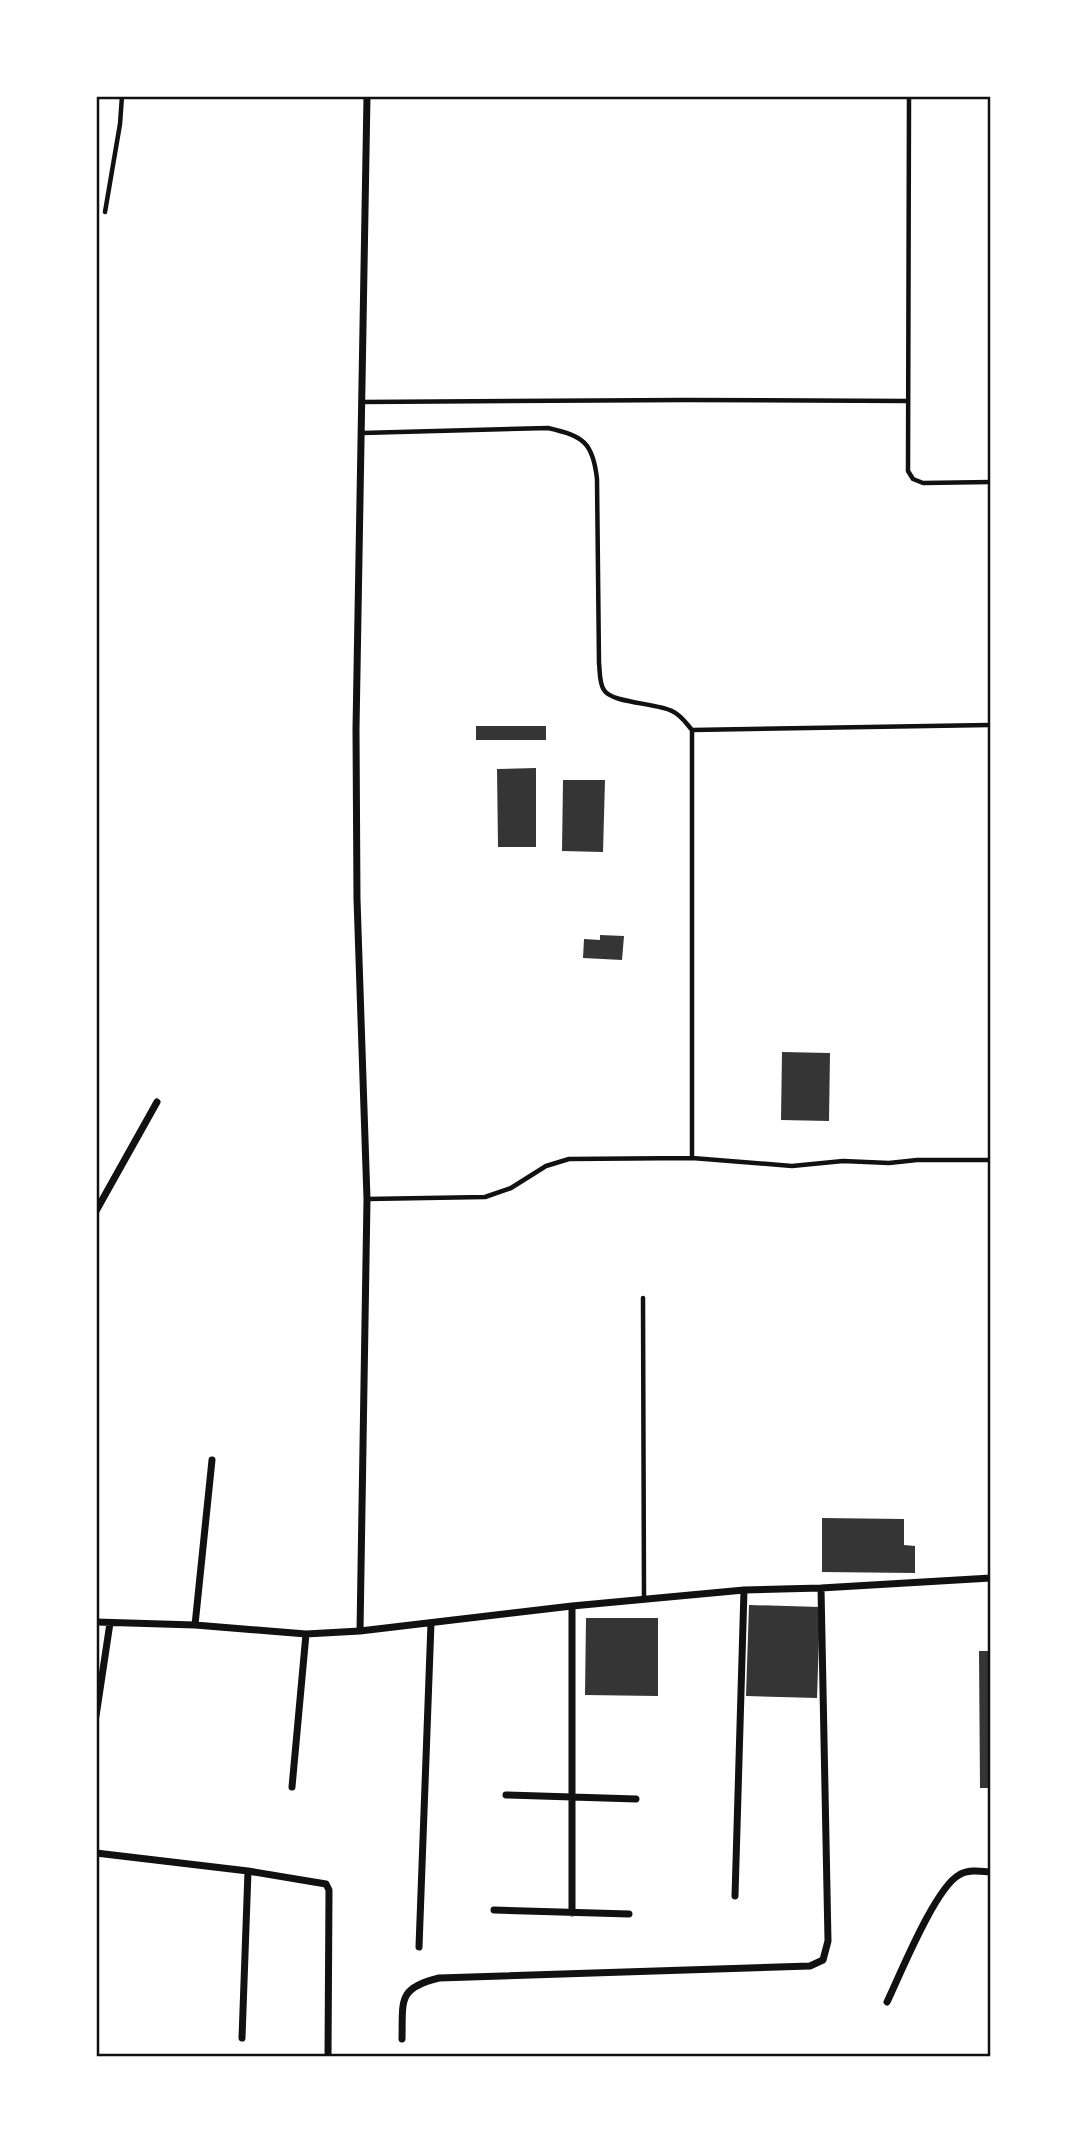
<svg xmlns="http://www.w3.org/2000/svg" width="1087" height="2153" font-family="Quicksand,sans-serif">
<rect width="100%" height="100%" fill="#fff"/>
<!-- building -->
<path fill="#353535" d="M476,726H546V740H476Z
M536,768V847H498L497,769Z
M563,780H605L603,852L562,851Z
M600,935L624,936L622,960L583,958L584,939L600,940Z
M782,1052L830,1053L829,1121L781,1120Z
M822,1518L904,1519V1545L915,1546V1573L822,1572Z
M749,1605L820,1607L817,1698L746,1696Z
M586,1618H658V1696L585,1695Z
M979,1651H991V1788H980Z"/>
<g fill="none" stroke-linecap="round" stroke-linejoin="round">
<!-- service -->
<path stroke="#111" stroke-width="4.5" d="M909,96L908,471L913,479L923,483L991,482
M105,212L120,124L122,96
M362,402L685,400L908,401
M362,433L548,428C583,436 593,442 597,479L599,663C600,671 599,683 604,690C611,703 657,703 672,711C681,715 686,723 692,730V1158
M692,730L989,725
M367,1199L485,1197L511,1188L546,1166L569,1159L692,1158L792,1166L843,1161L889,1163L917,1160H991
M643,1298L644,1599"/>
<!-- minor -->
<path stroke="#111" stroke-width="7" d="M96,1211L157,1102
M96,1622L195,1625L306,1634L360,1631L572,1606L744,1590L821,1588L991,1578
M195,1625L212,1460
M360,1631L367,1199L357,899L356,729L367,96
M96,1716L110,1623
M292,1787L306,1634
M506,1795L636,1799
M96,1853L248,1871L326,1884L329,1890L328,2057
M735,1896L744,1590
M494,1910L629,1914
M572,1913V1606
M419,1947L431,1623
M887,2002C900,1975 935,1888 959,1875C968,1869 980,1871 991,1872
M242,2038L248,1871
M402,2039C403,2001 397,1988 439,1978L810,1966L823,1960L828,1941L821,1588"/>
</g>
<!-- border -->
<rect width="1087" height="2153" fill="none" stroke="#ffffff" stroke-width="196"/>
<rect x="98" y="98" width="891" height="1957" fill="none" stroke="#111" stroke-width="2.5"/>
</svg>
